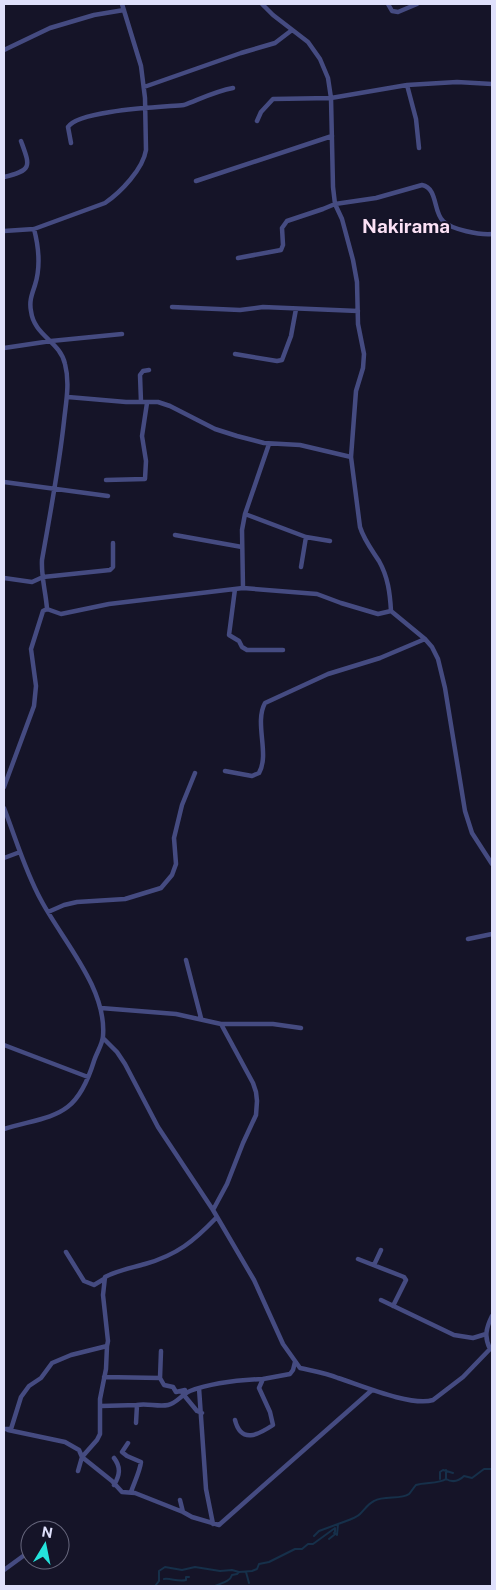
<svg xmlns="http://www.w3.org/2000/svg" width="496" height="1590" font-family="'Public Sans',sans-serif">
<rect width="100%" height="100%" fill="#151428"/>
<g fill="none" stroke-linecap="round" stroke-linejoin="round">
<!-- stream -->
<path stroke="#16304a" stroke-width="2" d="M440,1479V1472L443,1470L453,1473
M446,1479V1470
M314,1536L319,1531L338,1524
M329,1539L334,1535
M246,1572L249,1583
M164,1579C171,1578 178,1582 186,1580V1577H189
M155,1586L159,1581V1571L165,1567L182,1570L195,1567L220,1571L232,1570L239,1572
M215,1586C221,1583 230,1582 232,1575L237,1574L239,1572L252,1571L257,1569L259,1564L269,1562L295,1549H302L308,1544H313L335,1528V1532L334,1533L337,1535L338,1524C345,1521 355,1519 360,1514C365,1509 368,1504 374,1501C384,1495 401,1500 409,1494C411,1492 414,1487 416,1485C425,1482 439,1484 446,1479C453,1483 459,1481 464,1476L472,1478L484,1469H492"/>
<!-- minor -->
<path stroke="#454b81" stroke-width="4.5" d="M262,4L273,15L308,42L320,59L328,78L331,98L333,187L335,204L342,219L353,260L357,282L358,324L364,354L363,368L356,391L351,457L360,527C364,540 372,550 379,561C388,577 390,593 391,611L425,639L432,647L438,659L445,688L465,811L472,833L492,864
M388,4L392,11L398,12L417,4
M4,50L50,28L94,15L124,10
M407,85L416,119L419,148
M144,87L241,53L275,43L292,30
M257,121L261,112L273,99L331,98L407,85L457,82L492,84
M71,143L68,127C78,110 163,107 184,105C200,99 216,91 233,88
M4,177C33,170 30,166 21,141
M196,181L332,136
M4,231L34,229L105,203C121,192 143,169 146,150L145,98L141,66L122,4
M238,258L281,250L283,245L282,228L287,221L323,209L335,204L376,198L422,185C438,188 433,212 443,221C452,230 480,235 492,234
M172,307L240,310L263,307L358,311
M4,348L51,341L122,334
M235,354L277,361L282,360L291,336L296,309
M68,397L126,402H158L170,406L215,429L237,436L264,443L300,445L351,457
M141,402L140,375L143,371L149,370
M106,480L145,479L146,461L142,436L147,403
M4,482L108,496
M245,514L306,537L330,541
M175,535L242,547
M301,567L306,537
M4,578L32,582L43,577L110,570L113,567V543
M243,588L242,530L245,514L269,444
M235,589L229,635L239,641L242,647L247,650H283
M47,609L61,614L109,604L243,588L317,594L341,603L378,614L391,611
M225,771L252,776L259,773C270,754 254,723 265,703L328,674L380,658L425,639
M4,787L34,706L36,686L31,649L43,611L47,609C46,593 41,577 42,560C50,514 59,468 64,421C66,402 70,383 65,364C60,341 34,336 31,311C29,301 32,294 35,285C41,266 39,248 34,229
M4,808C16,839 25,871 41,900C62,940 107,988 103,1036C103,1043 96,1054 94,1061C76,1119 55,1114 4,1129
M4,858L20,852
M48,912L64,905L77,902L125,899L161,888L172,875L176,864L174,838L182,805L195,773
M468,939L492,934
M186,960L201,1018
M101,1008L176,1014L221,1024H273L301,1028
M103,1038L117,1052L125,1064L158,1127L213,1210L254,1280L283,1344L300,1368C313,1371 326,1373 338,1378C360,1385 412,1407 433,1400L463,1377L490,1349C484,1337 486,1328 492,1316
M4,1045L88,1077
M213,1210L227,1184L243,1143L256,1115L257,1101L256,1092L253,1083L221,1024
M66,1252L84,1281L94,1285L104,1279
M358,1259L404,1277L406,1280L393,1306
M374,1265L381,1250
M381,1300L454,1335L473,1338L486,1334
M104,1377L160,1378L164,1385L173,1387L176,1392L185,1390V1392
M160,1378L161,1351
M199,1388L206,1489L213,1524
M183,1394L197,1411L202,1413
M101,1406L137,1405
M235,1420C241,1444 258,1435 273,1425L270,1412L259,1388L263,1379L290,1374L293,1370L295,1362
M136,1423L137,1405C147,1403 158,1407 168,1405C177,1403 181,1395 190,1391C212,1383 239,1380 263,1379
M4,1429H11L21,1397L29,1386L41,1378L52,1363L71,1355L107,1346L108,1341L103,1295L105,1277C118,1270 131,1268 145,1264C177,1255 194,1241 216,1218
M8,1430L65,1442L79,1450L82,1457L112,1481L122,1492L135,1493L183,1512
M128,1443L122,1452L127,1456L141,1462C140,1471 134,1483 131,1492
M114,1458C121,1467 120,1475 114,1485
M78,1471L82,1457L97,1440L100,1434V1399L106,1369L107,1346
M180,1500L183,1512L192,1517L219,1525L372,1390
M4,1570L30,1551"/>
</g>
<g text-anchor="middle" stroke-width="4" stroke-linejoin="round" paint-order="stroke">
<!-- quarter labels -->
<g font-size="19" font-weight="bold" fill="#fbe1f5" stroke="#151428">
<text x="406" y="233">Nakirama</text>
</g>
</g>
<!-- border -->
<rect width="496" height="1590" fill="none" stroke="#dfe0fb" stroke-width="10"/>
<!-- north arrow -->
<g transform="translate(45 1545) rotate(10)"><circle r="24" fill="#151428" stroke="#66667c"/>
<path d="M0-4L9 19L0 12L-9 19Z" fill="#24e2db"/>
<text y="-8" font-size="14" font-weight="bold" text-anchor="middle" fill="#dfe0fb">N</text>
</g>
</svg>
